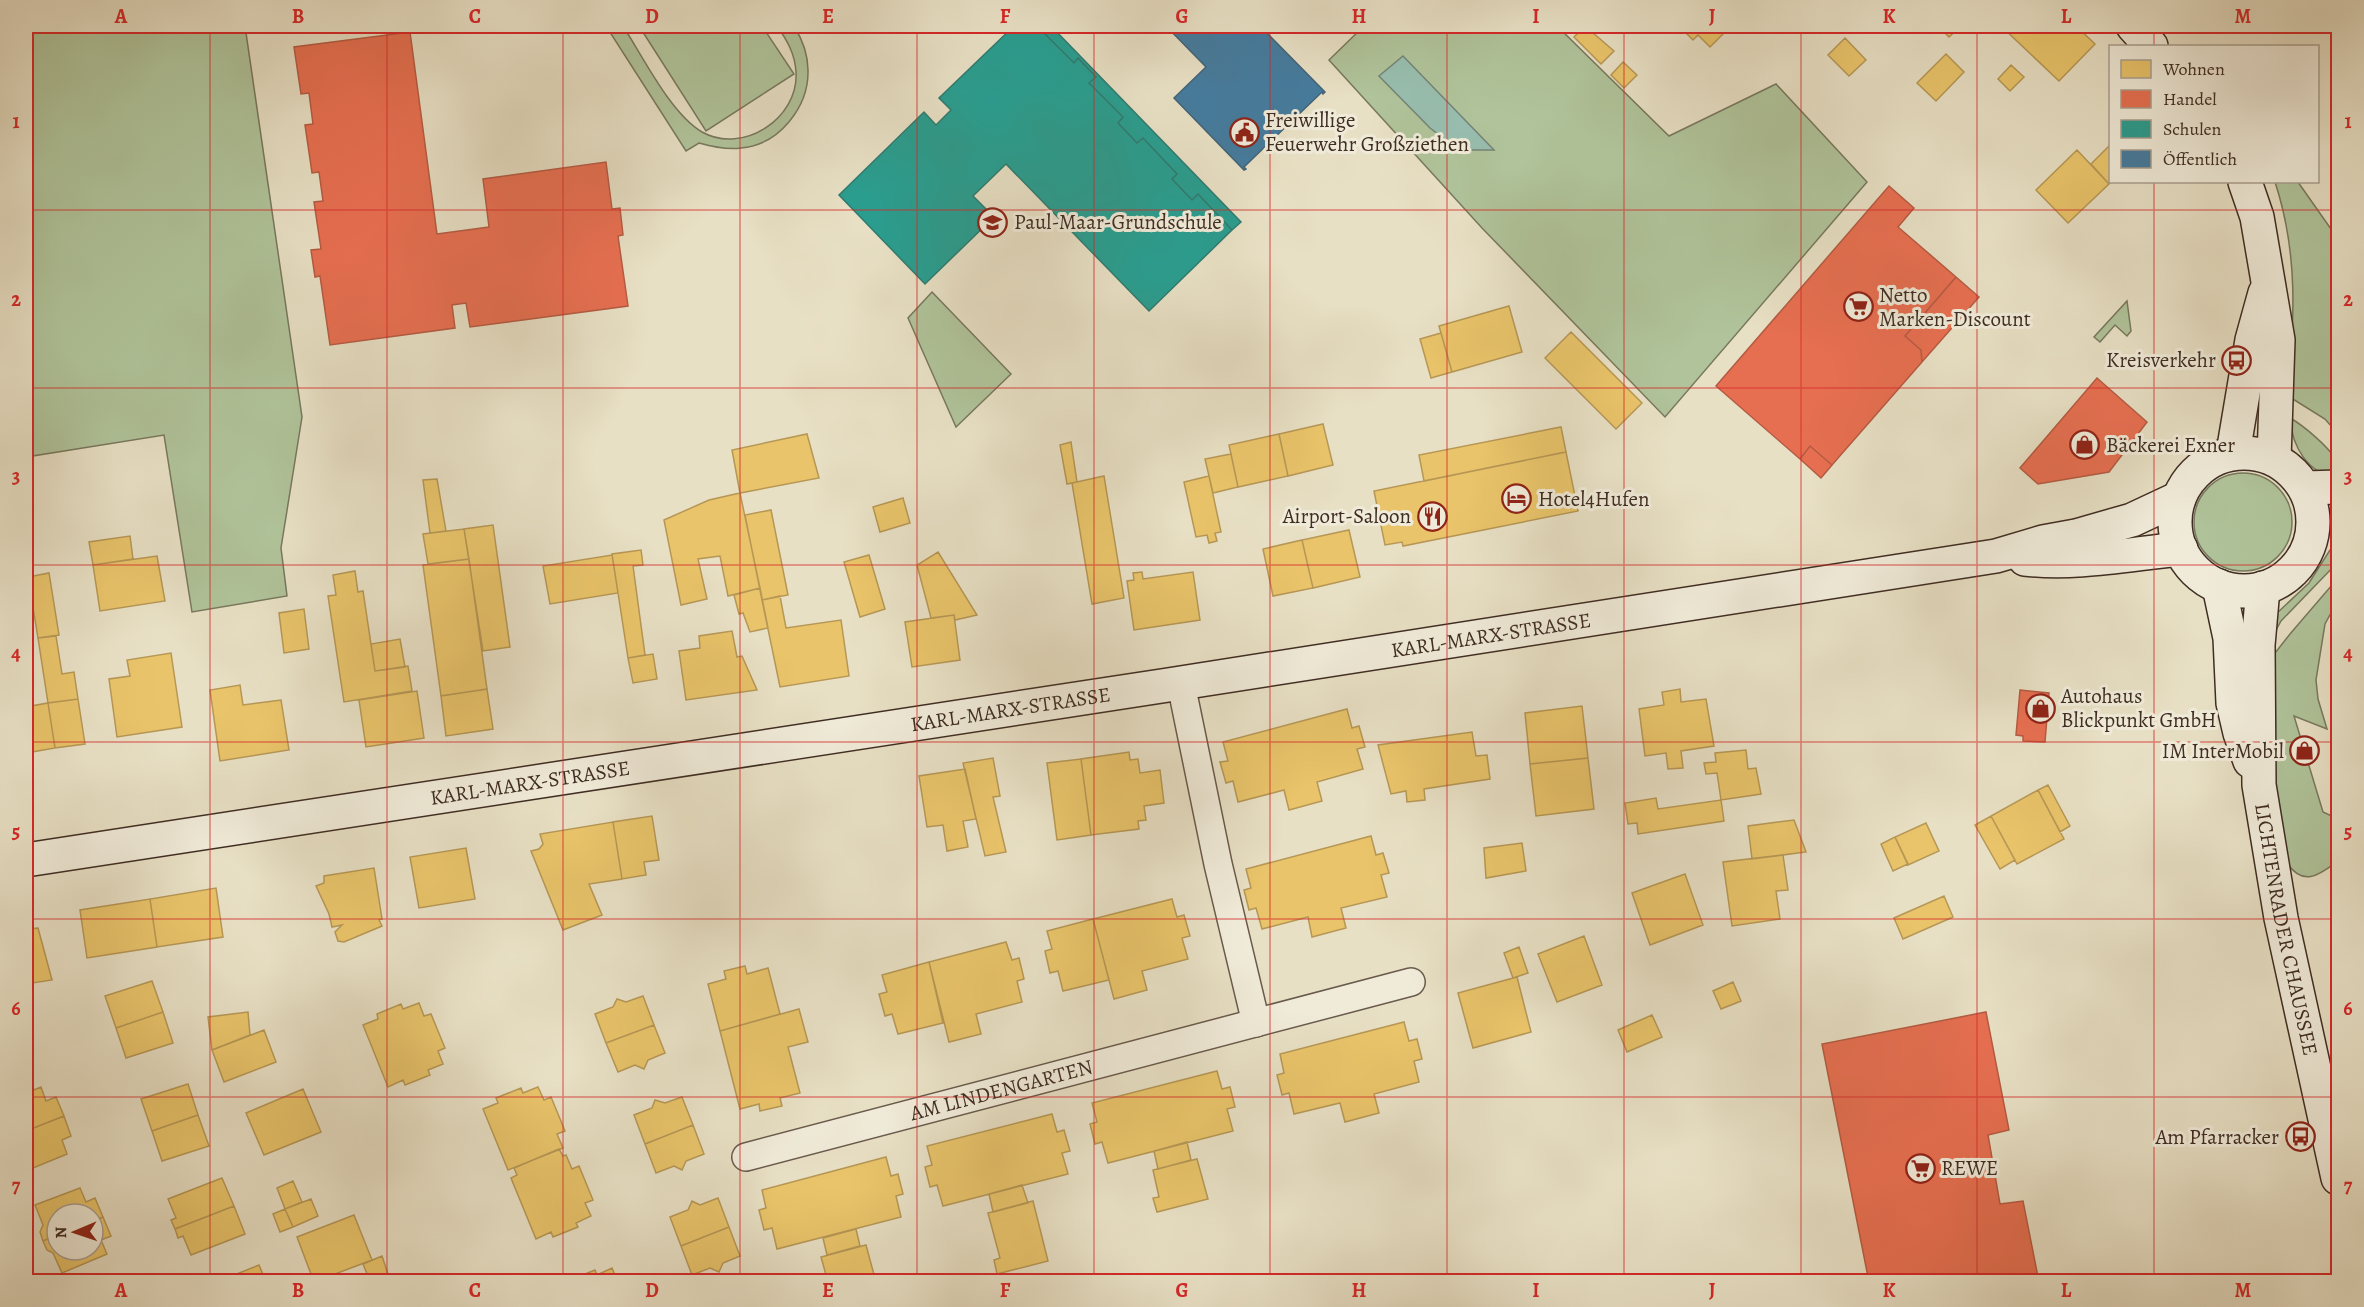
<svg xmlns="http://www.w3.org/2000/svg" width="2364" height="1307" font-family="Alegreya,serif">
<rect width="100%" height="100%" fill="#e8e0c5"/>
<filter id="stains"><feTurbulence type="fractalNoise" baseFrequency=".00333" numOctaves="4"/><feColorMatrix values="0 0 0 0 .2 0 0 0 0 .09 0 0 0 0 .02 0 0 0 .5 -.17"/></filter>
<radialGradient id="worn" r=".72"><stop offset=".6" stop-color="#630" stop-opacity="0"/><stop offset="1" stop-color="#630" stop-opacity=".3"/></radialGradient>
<!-- green -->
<path fill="#b0c39a" stroke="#78785e" stroke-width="1.5" d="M26,26H245L302,417L281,548L287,596L192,612L164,435L26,457Z
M606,26H623C643,57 671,114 702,132C743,155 799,118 796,72C795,54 787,40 777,26H794C802,39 808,54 808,70C809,107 779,145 741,148C726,150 713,147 699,143L686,151Z
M639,26H762L794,74L706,131Z
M1364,26H1557L1669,136L1776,84L1867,182L1665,417L1482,228L1329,60Z
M2275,182H2298L2338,239V434L2325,419L2288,396C2294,320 2299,255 2275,182Z
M932,292L1011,374L956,427L908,318Z
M2127,301L2131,331L2127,336L2115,325L2100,342L2094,337Z
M2290,418C2303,425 2333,450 2338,464C2339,468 2338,474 2338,478C2308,474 2292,447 2290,418Z
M2194 522a49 49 0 1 1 98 0a49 49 0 1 1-98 0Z
M2338,543V562L2281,621L2276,630V614L2309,583L2330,550Z
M2338,578V600L2325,624L2316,680L2318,699L2327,729L2294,716L2323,812L2338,819V861C2320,874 2304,888 2287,863L2274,786L2268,662L2290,634Z"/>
<!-- water -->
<path fill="#98beaf" stroke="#748477" stroke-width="1.5" d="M1403,56L1494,150H1459L1430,128L1379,76Z"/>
<!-- homes -->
<path fill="#e9c46a" stroke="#b69755" stroke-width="1.5" d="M1585,26L1614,51L1601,64L1574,37Z
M1679,26H1731L1710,47L1698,35L1693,40Z
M1938,26H1961L1949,37Z
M2001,26H2076L2095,44L2059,81Z
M1845,38L1866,60L1849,76L1828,55Z
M1946,54L1964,72L1936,101L1917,83Z
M1623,62L1637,75L1624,88L1611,75Z
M2011,65L2024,77L2010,91L1998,79Z
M2110,145L2111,182L2109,184L2091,164Z
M2077,150L2109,184L2068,223L2036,190Z
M1509,306L1522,352L1452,372L1439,326Z
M1571,332L1642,403L1616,429L1545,358Z
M1441,333L1452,372L1431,378L1420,339Z
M1323,424L1333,465L1288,476L1279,434Z
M1561,427L1566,452L1424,481L1419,455Z
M807,434L819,478L740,493L732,450Z
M1279,434L1288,476L1238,487L1229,445Z
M1071,442L1077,482L1067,484L1060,445Z
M1566,452L1578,511L1403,546L1402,542L1385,545L1374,491Z
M1231,454L1238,487L1213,493L1205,459Z
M1104,476L1124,598L1092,604L1072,483Z
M1209,476L1221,532L1215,533L1217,541L1209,543L1207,535L1196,537L1184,482Z
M437,479L446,531L430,533L423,480Z
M740,493L760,588L728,596L720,556L698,559L707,599L681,605L664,520L709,500Z
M903,498L910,523L880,532L873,507Z
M771,510L788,595L762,600L745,515Z
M493,525L510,647L483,651L464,529Z
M464,529L469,559L428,564L423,534Z
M1349,530L1360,577L1313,588L1302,540Z
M130,536L133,559L93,565L89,542Z
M1302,540L1313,588L1273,596L1263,549Z
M641,550L643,565L633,566L645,655L628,658L612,554Z
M938,552L977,615L955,620L954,615L931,618L917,565Z
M612,555L618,593L550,604L543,566Z
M869,555L885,609L860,617L844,562Z
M157,556L165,601L100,611L93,565Z
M469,559L487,689L441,696L423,565Z
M355,571L358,592L363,591L375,671L408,666L412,691L344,702L328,596L336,595L333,575Z
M1142,572L1143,579L1193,572L1200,620L1134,630L1127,581L1134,580L1133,573Z
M49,573L59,635L38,638L28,577Z
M760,588L768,628L750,632L743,613L739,614L734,595Z
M780,596L786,628L841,620L849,676L780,687L762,600Z
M304,609L309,649L284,653L279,613Z
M954,615L960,660L912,667L905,622Z
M732,631L737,657L742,656L757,690L686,700L679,651L700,648L699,636Z
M56,636L62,674L74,672L78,699L48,703L38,638Z
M400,639L405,667L375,671L371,644Z
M171,653L182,727L117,737L109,679L130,676L127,660Z
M653,654L657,679L633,683L628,658Z
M240,685L243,705L281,700L289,750L220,761L210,690Z
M487,689L493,729L446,736L441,696Z
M1680,689L1681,702L1706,699L1714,746L1681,751L1683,768L1668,769L1666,753L1645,756L1639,709L1664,705L1662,692Z
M417,691L424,738L366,747L359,700Z
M78,699L85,744L55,748L48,703Z
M48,703L55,748L26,753V707Z
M1582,706L1588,758L1530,764L1525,713Z
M1347,709L1352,728L1359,726L1365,747L1357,749L1363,769L1317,782L1322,801L1289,810L1284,790L1238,802L1233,781L1226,783L1220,762L1228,761L1223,742Z
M1472,732L1476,756L1487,755L1490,779L1424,789L1425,800L1407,802L1406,791L1391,794L1378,745Z
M1746,750L1748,769L1756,768L1761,794L1721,800L1717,773L1706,774L1704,763L1716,762L1715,753Z
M1129,752L1130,760L1138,759L1140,773L1160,770L1164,803L1144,806L1146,820L1138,821L1139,829L1091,835L1081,759Z
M993,758L1000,796L993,797L1006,852L985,856L963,763Z
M1588,758L1594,809L1536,816L1530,764Z
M1081,759L1091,835L1057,840L1047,763Z
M965,769L976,819L963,821L968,847L947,851L943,825L927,827L919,776Z
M2048,785L2070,826L2060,832L2038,790Z
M2038,790L2064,839L2017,864L1991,816Z
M1656,798L1658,809L1721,800L1724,821L1638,834L1637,823L1628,824L1625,803Z
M652,816L659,860L644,862L646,875L622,879L613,822Z
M1991,816L2015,860L2000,869L1975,825Z
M1794,820L1806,852L1752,859L1748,826Z
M613,822L622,879L589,884L602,915L563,930L531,851L539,849L543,844L540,834Z
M1926,823L1939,851L1908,865L1895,837Z
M1371,836L1376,855L1383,853L1389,873L1381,875L1387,897L1341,908L1346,928L1312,937L1308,917L1262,929L1256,908L1249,910L1244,890L1251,888L1246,869Z
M1895,837L1908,864L1893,871L1881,844Z
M1522,843L1526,871L1486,878L1484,848Z
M466,848L475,899L419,908L410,857Z
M1783,855L1788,890L1776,891L1780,919L1732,926L1723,862Z
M374,868L382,919L379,920L382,926L344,942L338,941L335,932L342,925L332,927L329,914L316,886L324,883V876Z
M1685,874L1703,925L1650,945L1632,893Z
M216,888L223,937L157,947L150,899Z
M1944,896L1953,917L1903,939L1894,918Z
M150,899L157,947L87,958L80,910Z
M1172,899L1177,917L1184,915L1190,936L1182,938L1188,959L1142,971L1147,990L1114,999L1093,919Z
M1093,919L1109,980L1063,991L1058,971L1050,973L1045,951L1052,949L1047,931Z
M38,928L52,980L26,984V929Z
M1584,936L1602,985L1557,1002L1538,954Z
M1006,942L1012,960L1019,958L1024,979L1017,981L1022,1002L976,1014L981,1034L949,1042L929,962Z
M1519,947L1528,973L1513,978L1504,953Z
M929,962L943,1023L898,1034L892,1014L885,1016L879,994L887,992L882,975Z
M745,966L747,974L768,968L780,1014L720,1031L708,984L726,979L724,971Z
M1517,977L1531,1032L1473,1048L1458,993Z
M152,981L163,1012L116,1028L105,996Z
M1733,982L1741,1001L1721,1009L1713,991Z
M643,996L654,1025L606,1043L595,1014L613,1007L617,999L626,1002Z
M419,1003L424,1016L431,1014L445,1048L438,1051L443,1064L428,1070L430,1075L405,1085L403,1080L388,1087L363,1025L378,1019L377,1014L401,1004L403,1009Z
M799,1009L808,1042L788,1047L800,1093L780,1098L782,1106L760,1111L759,1104L740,1109L720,1031Z
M163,1012L173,1043L126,1058L116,1028Z
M248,1012L250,1035L212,1050L208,1017Z
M1652,1015L1662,1037L1627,1052L1618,1030Z
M1404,1022L1409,1041L1417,1039L1422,1059L1414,1061L1419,1082L1374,1094L1379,1113L1345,1122L1340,1103L1294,1114L1289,1093L1282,1095L1277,1075L1284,1073L1280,1054Z
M654,1025L665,1053L648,1060L644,1069L635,1065L618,1072L606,1043Z
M264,1030L276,1062L224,1082L212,1050Z
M1217,1071L1222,1089L1230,1087L1235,1107L1227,1109L1233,1131L1108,1163L1102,1142L1095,1144L1090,1124L1097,1122L1092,1103Z
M188,1084L198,1115L152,1131L141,1099Z
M41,1087L46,1101L56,1097L64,1116L26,1131V1093Z
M538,1087L544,1100L551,1097L565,1131L557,1134L563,1148L508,1170L483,1109L498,1103L496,1098L521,1088L523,1093Z
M303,1089L321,1132L264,1155L246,1113Z
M682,1097L693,1125L645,1144L634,1115L652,1108L655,1100L665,1103Z
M1052,1114L1057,1132L1064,1130L1070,1151L1062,1153L1068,1174L943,1206L937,1185L930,1187L925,1167L932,1165L927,1146Z
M198,1115L209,1146L162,1161L152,1131Z
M64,1116L71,1136L62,1140L67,1154L26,1171V1131Z
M693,1125L704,1154L686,1161L682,1170L674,1166L656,1173L645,1144Z
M1187,1142L1191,1160L1158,1169L1154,1151Z
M559,1149L563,1156L566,1155L572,1169L579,1166L593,1200L585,1203L591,1216L576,1223L578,1227L553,1237L551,1232L536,1239L511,1178L517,1175L514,1168Z
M886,1157L891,1176L898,1174L903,1194L896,1196L901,1217L777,1249L772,1228L764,1230L759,1210L766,1208L762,1190Z
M1197,1159L1208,1199L1157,1212L1153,1198L1159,1197L1153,1170Z
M222,1178L234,1206L175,1229L171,1220L176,1218L168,1199Z
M293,1181L302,1202L285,1209L277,1188Z
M1022,1185L1028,1203L993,1212L989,1194Z
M80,1188L86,1202L95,1198L103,1217L93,1221V1214H57V1235L43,1241L40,1232L43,1225L35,1205Z
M718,1198L729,1227L681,1246L670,1217L688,1210L692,1201L700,1205Z
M311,1199L318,1216L293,1227L285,1209Z
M1033,1201L1048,1261L997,1274L994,1260L1000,1258L988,1213Z
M234,1206L245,1234L191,1255L183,1236L178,1238L175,1229Z
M285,1209L293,1227L280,1232L273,1214Z
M354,1215L372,1260L314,1282L297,1237Z
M103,1217L111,1236L101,1240L107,1254L62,1273L53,1253L47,1250L43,1241L57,1235V1250H93V1221Z
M729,1227L740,1256L723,1263L719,1272L710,1268L692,1275L681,1246Z
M856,1229L860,1246L827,1255L823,1238Z
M866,1245L876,1282H828L821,1257Z
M382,1256L388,1274L370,1281L363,1264Z
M259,1265L266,1282H217Z
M612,1268L618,1282H571L570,1280L595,1270L597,1275Z"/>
<!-- shops -->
<path fill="#e76f51" stroke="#b55b43" stroke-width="1.5" d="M410,32L437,234L489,227L483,179L606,162L612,209L620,208L623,235L618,236L628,306L470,327L466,303L452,305L455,328L330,345L320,276L315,277L311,250L321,249L314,202L323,201L319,172L312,173L305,125L313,124L309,93L301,94L294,47Z
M1889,186L1914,208L1898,227L1956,277L1905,336L1921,350L1922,362L1832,465L1810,446L1800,459L1716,386Z
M1956,277L1979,297L1922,362L1921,350L1905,336Z
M2097,378L2147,422L2109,472L2038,484L2020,468Z
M1810,446L1832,465L1821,478L1800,459Z
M2338,636V717L2332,682L2333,657Z
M2020,690L2049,693L2045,742L2023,741V736L2016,735Z
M1986,1012L2009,1130L1988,1135L2000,1204L2023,1201L2039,1282H1869L1822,1044Z"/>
<!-- schools -->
<path fill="#2a9d8f" stroke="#307b6f" stroke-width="1.5" d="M1014,26H1037L1074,63L1078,58L1096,77L1089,83L1123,117L1118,123L1137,143L1143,138L1177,174L1172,179L1192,200L1198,194L1232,230L1149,311L1006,164L973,196L994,217L925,284L839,195L924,112L936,125L951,110L939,98Z
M1037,26H1051L1241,222L1232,230L1198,194L1192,200L1172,179L1177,174L1143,138L1137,143L1118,123L1123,117L1089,83L1096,77L1078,58L1074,63Z"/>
<!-- public -->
<path fill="#457b9d" stroke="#436478" stroke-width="1.5" d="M1166,26H1260L1325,92L1323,94L1322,92L1244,167L1246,169L1244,170L1174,98L1206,67Z"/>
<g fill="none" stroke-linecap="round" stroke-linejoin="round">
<defs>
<g id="street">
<path d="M1181,684L1218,864L1256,1023"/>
<path id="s1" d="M746,1157L1411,982"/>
</g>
<g id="secondary">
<path d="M2133,26L2151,46"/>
<path d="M2245,182L2257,217L2278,340L2274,459"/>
<path d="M2233,453L2252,340L2265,293"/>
<circle cx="2244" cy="522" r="69"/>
<path d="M2305,488L2338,487"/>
<path d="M2025,559C2076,565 2129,554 2181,549"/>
<path d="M2219,586L2230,638L2233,703L2240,733L2250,761"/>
<path id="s2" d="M2263,588L2258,645L2259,785L2281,918L2338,1178"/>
<path id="s3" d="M26,860C682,759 1340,660 1996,556L2043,542L2076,536L2132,520L2179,498"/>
</g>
</defs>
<!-- street casing -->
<use href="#street" stroke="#695a4c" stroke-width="30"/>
<!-- secondary casing -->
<use href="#secondary" stroke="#3f2d23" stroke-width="36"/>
<!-- street -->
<use href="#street" stroke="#f0ebd9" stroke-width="27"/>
<!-- secondary -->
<use href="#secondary" stroke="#f0ebd9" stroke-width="33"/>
</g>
<!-- grid -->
<path fill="none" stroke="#d62828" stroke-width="1.5" stroke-opacity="0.55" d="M210,26V1282M387,26V1282M563,26V1282M740,26V1282M917,26V1282M1094,26V1282M1270,26V1282M1447,26V1282M1624,26V1282M1801,26V1282M1977,26V1282M2154,26V46M2154,182V1282M26,210H2338M26,388H2338M26,565H2338M26,742H2338M26,919H2338M26,1097H2338"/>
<!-- icons -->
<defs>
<symbol id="civic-ring" viewBox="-11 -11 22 22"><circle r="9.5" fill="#f0ebd9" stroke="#8f2418" stroke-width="1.5"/><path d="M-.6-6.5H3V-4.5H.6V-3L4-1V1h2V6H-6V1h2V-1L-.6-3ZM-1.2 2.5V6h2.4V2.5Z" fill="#8f2418"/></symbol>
<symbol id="school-ring" viewBox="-11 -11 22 22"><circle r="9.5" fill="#f0ebd9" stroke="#8f2418" stroke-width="1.5"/><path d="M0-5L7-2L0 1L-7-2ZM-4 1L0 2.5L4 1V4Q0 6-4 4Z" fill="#8f2418"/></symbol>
<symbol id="supermarket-ring" viewBox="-11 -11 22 22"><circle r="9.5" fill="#f0ebd9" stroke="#8f2418" stroke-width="1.5"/><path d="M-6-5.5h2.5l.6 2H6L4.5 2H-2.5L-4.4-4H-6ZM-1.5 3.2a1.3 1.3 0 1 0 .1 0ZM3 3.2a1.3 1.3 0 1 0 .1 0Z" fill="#8f2418"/></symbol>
<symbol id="bus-ring" viewBox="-11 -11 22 22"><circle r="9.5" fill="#f0ebd9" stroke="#8f2418" stroke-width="1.5"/><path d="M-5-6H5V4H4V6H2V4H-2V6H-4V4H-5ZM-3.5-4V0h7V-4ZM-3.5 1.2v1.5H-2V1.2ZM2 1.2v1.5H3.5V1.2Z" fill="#8f2418"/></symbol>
<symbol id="shop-ring" viewBox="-11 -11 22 22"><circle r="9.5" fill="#f0ebd9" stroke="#8f2418" stroke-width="1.5"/><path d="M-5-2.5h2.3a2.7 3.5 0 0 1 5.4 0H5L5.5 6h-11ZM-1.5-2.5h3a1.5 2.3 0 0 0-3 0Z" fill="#8f2418"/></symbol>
<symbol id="hotel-ring" viewBox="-11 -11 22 22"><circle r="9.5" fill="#f0ebd9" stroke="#8f2418" stroke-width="1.5"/><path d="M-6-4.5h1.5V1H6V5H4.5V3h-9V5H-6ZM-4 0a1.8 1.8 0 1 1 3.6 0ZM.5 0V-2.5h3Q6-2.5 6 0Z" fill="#8f2418"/></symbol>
<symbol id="restaurant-ring" viewBox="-11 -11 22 22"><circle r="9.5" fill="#f0ebd9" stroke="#8f2418" stroke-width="1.5"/><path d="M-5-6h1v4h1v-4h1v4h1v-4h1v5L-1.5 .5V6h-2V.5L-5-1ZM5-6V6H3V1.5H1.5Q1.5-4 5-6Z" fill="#8f2418"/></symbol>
</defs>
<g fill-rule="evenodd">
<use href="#civic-ring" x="1228" y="116" width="33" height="33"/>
<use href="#school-ring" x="976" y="206" width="33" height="33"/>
<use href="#supermarket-ring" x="1842" y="290" width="33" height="33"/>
<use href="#bus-ring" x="2220" y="344" width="33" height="33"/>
<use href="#shop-ring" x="2068" y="428" width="33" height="33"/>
<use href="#hotel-ring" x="1500" y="482" width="33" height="33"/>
<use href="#restaurant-ring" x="1416" y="500" width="33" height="33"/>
<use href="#shop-ring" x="2024" y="692" width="33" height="33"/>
<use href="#shop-ring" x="2288" y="734" width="33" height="33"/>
<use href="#bus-ring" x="2284" y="1120" width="33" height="33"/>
<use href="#supermarket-ring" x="1904" y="1152" width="33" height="33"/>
</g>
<g text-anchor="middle" stroke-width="6" stroke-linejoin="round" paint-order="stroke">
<!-- poi labels -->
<g font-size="21" fill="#3f2d23" stroke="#f0ebd9" text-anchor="start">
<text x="1265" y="127">Freiwillige<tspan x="1265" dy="24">Feuerwehr Großziethen</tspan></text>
<text x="1014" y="229">Paul-Maar-Grundschule</text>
<text x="1879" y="302">Netto<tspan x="1879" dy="24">Marken-Discount</tspan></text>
<text x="2216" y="367" text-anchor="end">Kreisverkehr</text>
<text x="2106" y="452">Bäckerei Exner</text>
<text x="1538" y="506">Hotel4Hufen</text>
<text x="1411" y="523" text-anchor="end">Airport-Saloon</text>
<text x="2061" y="703">Autohaus<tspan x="2061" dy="24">Blickpunkt GmbH</tspan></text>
<text x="2284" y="758" text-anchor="end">IM InterMobil</text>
<text x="2279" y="1144" text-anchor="end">Am Pfarracker</text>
<text x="1941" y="1175">REWE</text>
</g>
<!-- street labels -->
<g font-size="21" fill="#3f2d23" stroke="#f0ebd9">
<text dy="7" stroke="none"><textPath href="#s3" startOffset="1482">KARL-MARX-STRASSE</textPath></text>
<text dy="7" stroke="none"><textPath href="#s3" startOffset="996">KARL-MARX-STRASSE</textPath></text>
<text dy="7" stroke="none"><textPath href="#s3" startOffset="510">KARL-MARX-STRASSE</textPath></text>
<text dy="7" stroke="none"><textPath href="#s2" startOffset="344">LICHTENRADER CHAUSSEE</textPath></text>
<text dy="7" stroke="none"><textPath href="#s1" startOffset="264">AM LINDENGARTEN</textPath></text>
</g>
</g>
<!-- margin -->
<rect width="2364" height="1307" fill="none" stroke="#e8e0c5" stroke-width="66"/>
<!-- legend -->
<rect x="2109" y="45" width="210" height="138" fill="#f0ebd9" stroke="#a99f90" stroke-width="1.5"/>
<rect x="2121" y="60" width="30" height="18" fill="#e9c46a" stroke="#a99f90" stroke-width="1.5"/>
<text x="2163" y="75" font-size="18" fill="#3f2d23">Wohnen</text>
<rect x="2121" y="90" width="30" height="18" fill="#e76f51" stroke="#a99f90" stroke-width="1.5"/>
<text x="2163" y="105" font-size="18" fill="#3f2d23">Handel</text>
<rect x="2121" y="120" width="30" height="18" fill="#2a9d8f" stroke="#a99f90" stroke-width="1.5"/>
<text x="2163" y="135" font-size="18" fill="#3f2d23">Schulen</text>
<rect x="2121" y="150" width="30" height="18" fill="#457b9d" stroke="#a99f90" stroke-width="1.5"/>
<text x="2163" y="165" font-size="18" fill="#3f2d23">Öffentlich</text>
<!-- north arrow -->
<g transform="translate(75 1232) rotate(268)"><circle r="28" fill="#f0ebd9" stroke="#a99f90" stroke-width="1.5"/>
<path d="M0-4.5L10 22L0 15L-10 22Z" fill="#8f2418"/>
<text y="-9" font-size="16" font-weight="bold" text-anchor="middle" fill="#3f2d23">N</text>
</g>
<rect x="33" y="33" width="2298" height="1241" fill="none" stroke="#d62828" stroke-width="2"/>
<g font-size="20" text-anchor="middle" font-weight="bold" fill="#d62828">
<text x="121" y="23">A</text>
<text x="298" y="23">B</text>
<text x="475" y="23">C</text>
<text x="652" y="23">D</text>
<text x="828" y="23">E</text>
<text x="1005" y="23">F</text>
<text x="1182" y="23">G</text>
<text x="1359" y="23">H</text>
<text x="1536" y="23">I</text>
<text x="1712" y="23">J</text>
<text x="1889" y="23">K</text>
<text x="2066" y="23">L</text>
<text x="2243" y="23">M</text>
<text x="16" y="128">1</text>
<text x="2348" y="128">1</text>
<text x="16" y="306">2</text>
<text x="2348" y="306">2</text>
<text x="16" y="483">3</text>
<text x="2348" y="483">3</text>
<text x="16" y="660">4</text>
<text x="2348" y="660">4</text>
<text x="16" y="838">5</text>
<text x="2348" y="838">5</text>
<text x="16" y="1015">6</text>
<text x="2348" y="1015">6</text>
<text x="16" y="1192">7</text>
<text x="2348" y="1192">7</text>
<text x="121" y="1297">A</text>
<text x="298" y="1297">B</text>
<text x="475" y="1297">C</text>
<text x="652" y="1297">D</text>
<text x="828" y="1297">E</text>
<text x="1005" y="1297">F</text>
<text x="1182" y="1297">G</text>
<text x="1359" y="1297">H</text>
<text x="1536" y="1297">I</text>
<text x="1712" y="1297">J</text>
<text x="1889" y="1297">K</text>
<text x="2066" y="1297">L</text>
<text x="2243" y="1297">M</text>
</g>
<rect width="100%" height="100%" filter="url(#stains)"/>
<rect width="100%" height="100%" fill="url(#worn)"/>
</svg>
